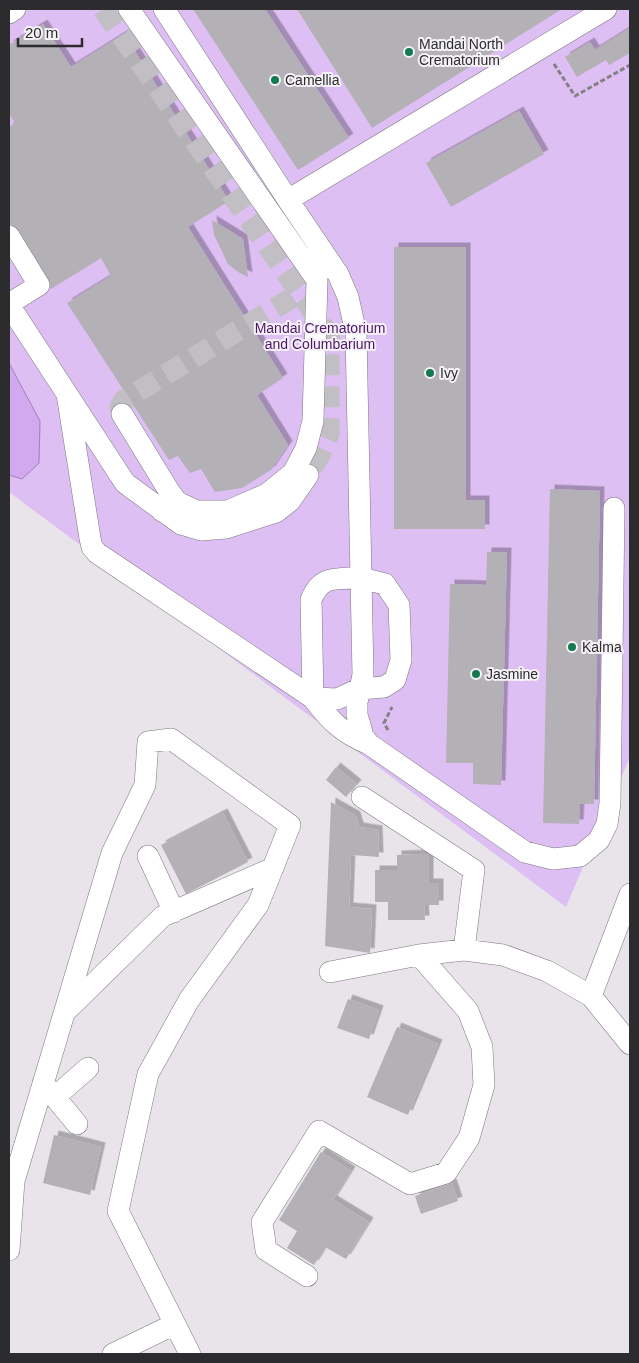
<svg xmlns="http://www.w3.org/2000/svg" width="639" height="1363" font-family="Helvetica,sans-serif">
<defs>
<filter id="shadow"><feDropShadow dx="4.5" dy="-4.5" stdDeviation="0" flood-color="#0004"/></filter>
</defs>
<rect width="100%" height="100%" fill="#e8e4ea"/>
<!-- green -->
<path fill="#debff4" d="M9,9H630V757L566,907L9,492Z"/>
<!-- water -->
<path fill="#d2a8ef" stroke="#a082b5" d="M9,363L40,421L39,463L22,479L9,475Z"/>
<!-- building -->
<path fill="#b3b0b6" filter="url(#shadow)" d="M193,9H265L349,138L298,170Z
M297,9H562L372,128Z
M43,24L71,67L124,34L229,201L188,227L283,378L257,395L288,445L271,470L242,488L215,492L201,469L190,473L178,456L169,460L67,303L111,276L101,258L51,289L9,222V127L15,123L9,114V45Z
M630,28V53L609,65L606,60L577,77L565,57L590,42L595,50Z
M519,111L544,154L451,207L426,163Z
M212,220L243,239L248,277L238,272L228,264L214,235Z
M394,247H466V500H485V529H394Z
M550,489L600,491L594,804H580L579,824L543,823Z
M487,552H507L501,785L473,784V763H446L450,584L486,585Z
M336,767L357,784L346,797L326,780Z
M331,802L356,816L359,827L378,830L379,857L351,855L349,907L372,909L370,953L325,946Z
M223,813L248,862L186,894L161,845Z
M429,854V883H439V905H424L425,920H388V902H375V870H397V855Z
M348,999L379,1010L369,1039L337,1028Z
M397,1027L438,1044L408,1115L367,1097Z
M54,1135L101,1147L90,1195L43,1183Z
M321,1152L351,1171L333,1200L369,1222L346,1259L325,1247L314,1265L287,1248L297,1231L279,1220Z
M452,1183L458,1201L421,1214L415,1196Z"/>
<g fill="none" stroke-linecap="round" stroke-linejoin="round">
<!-- minor-tunnel -->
<path stroke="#c2bfc4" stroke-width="21" stroke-dasharray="21 11" stroke-linecap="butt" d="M103,9L329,335V434L320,455L308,475
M122,414L120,407L124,400L300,293"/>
<defs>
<path id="minor" d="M129,9L317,280
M164,9L288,200L338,274L348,297L356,333L363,675L357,702V715L360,725L363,736L369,744
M9,13L15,9
M288,200L606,9
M9,236L39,285L9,304
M9,305L125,483L181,524L201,530L226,528L276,512L290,501L308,475
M67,394L90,538L92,547L97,553L313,698C329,720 342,733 369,744L525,852L553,859L580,856L599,840L607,824L610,803L614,508
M122,414L169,491L177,502L197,511
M162,511H228L267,494L293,473L306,448L313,421L318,244
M361,578L385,584L399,605L401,660L395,680L384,687L359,689L337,699L313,698L311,600C321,574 338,579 361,578Z
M362,797L474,870L464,950
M148,856L174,912
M330,972L419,955L464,950L503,955L547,971L591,996L630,1044
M591,996L630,894
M65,1012L163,916L273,868
M43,1083L77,1124
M55,1097L88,1068
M9,1250L14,1181L112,853L145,785L148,742L171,739L290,825L258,905L189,1000L148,1074L118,1211L190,1354
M307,1276L266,1250L262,1222L319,1131L410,1184L446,1173L469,1138L484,1085L482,1047L468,1011L419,955
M113,1354L175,1324"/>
</defs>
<!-- minor casing -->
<use href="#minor" stroke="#7b787d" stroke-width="22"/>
<!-- path -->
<path stroke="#838184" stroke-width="3" stroke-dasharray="5 2.5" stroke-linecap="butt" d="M554,64L575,96L630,65
M388,730L384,723L392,707"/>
<!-- minor -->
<use href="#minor" stroke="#fff" stroke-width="21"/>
</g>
<!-- markers -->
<g fill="#137951" stroke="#f5f2f7" stroke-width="2">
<circle cx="409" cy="52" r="5"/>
<circle cx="275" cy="80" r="5"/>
<circle cx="430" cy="373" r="5"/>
<circle cx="572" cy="647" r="5"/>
<circle cx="476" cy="674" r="5"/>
</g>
<g text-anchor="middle" stroke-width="4" stroke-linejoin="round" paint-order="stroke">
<!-- poi labels -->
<g font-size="14" fill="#2c2b2d" stroke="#f5f2f7" text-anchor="start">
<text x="419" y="49">Mandai North<tspan x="419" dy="16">Crematorium</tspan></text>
<text x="285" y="85">Camellia</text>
<text x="440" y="378">Ivy</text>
<text x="582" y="652">Kalma</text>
<text x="486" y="679">Jasmine</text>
</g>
<!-- park labels -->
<g font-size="14" fill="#4d1669" stroke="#f5f2f7">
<text x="320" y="333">Mandai Crematorium<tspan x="320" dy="16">and Columbarium</tspan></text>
</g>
</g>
<!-- border -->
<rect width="639" height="1363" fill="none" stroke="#2c2b2d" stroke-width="20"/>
<!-- scale -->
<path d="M18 38v8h64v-8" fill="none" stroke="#2c2b2d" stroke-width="2.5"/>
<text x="25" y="38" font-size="15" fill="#2c2b2d" stroke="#f5f2f7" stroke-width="4" paint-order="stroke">20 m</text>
</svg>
